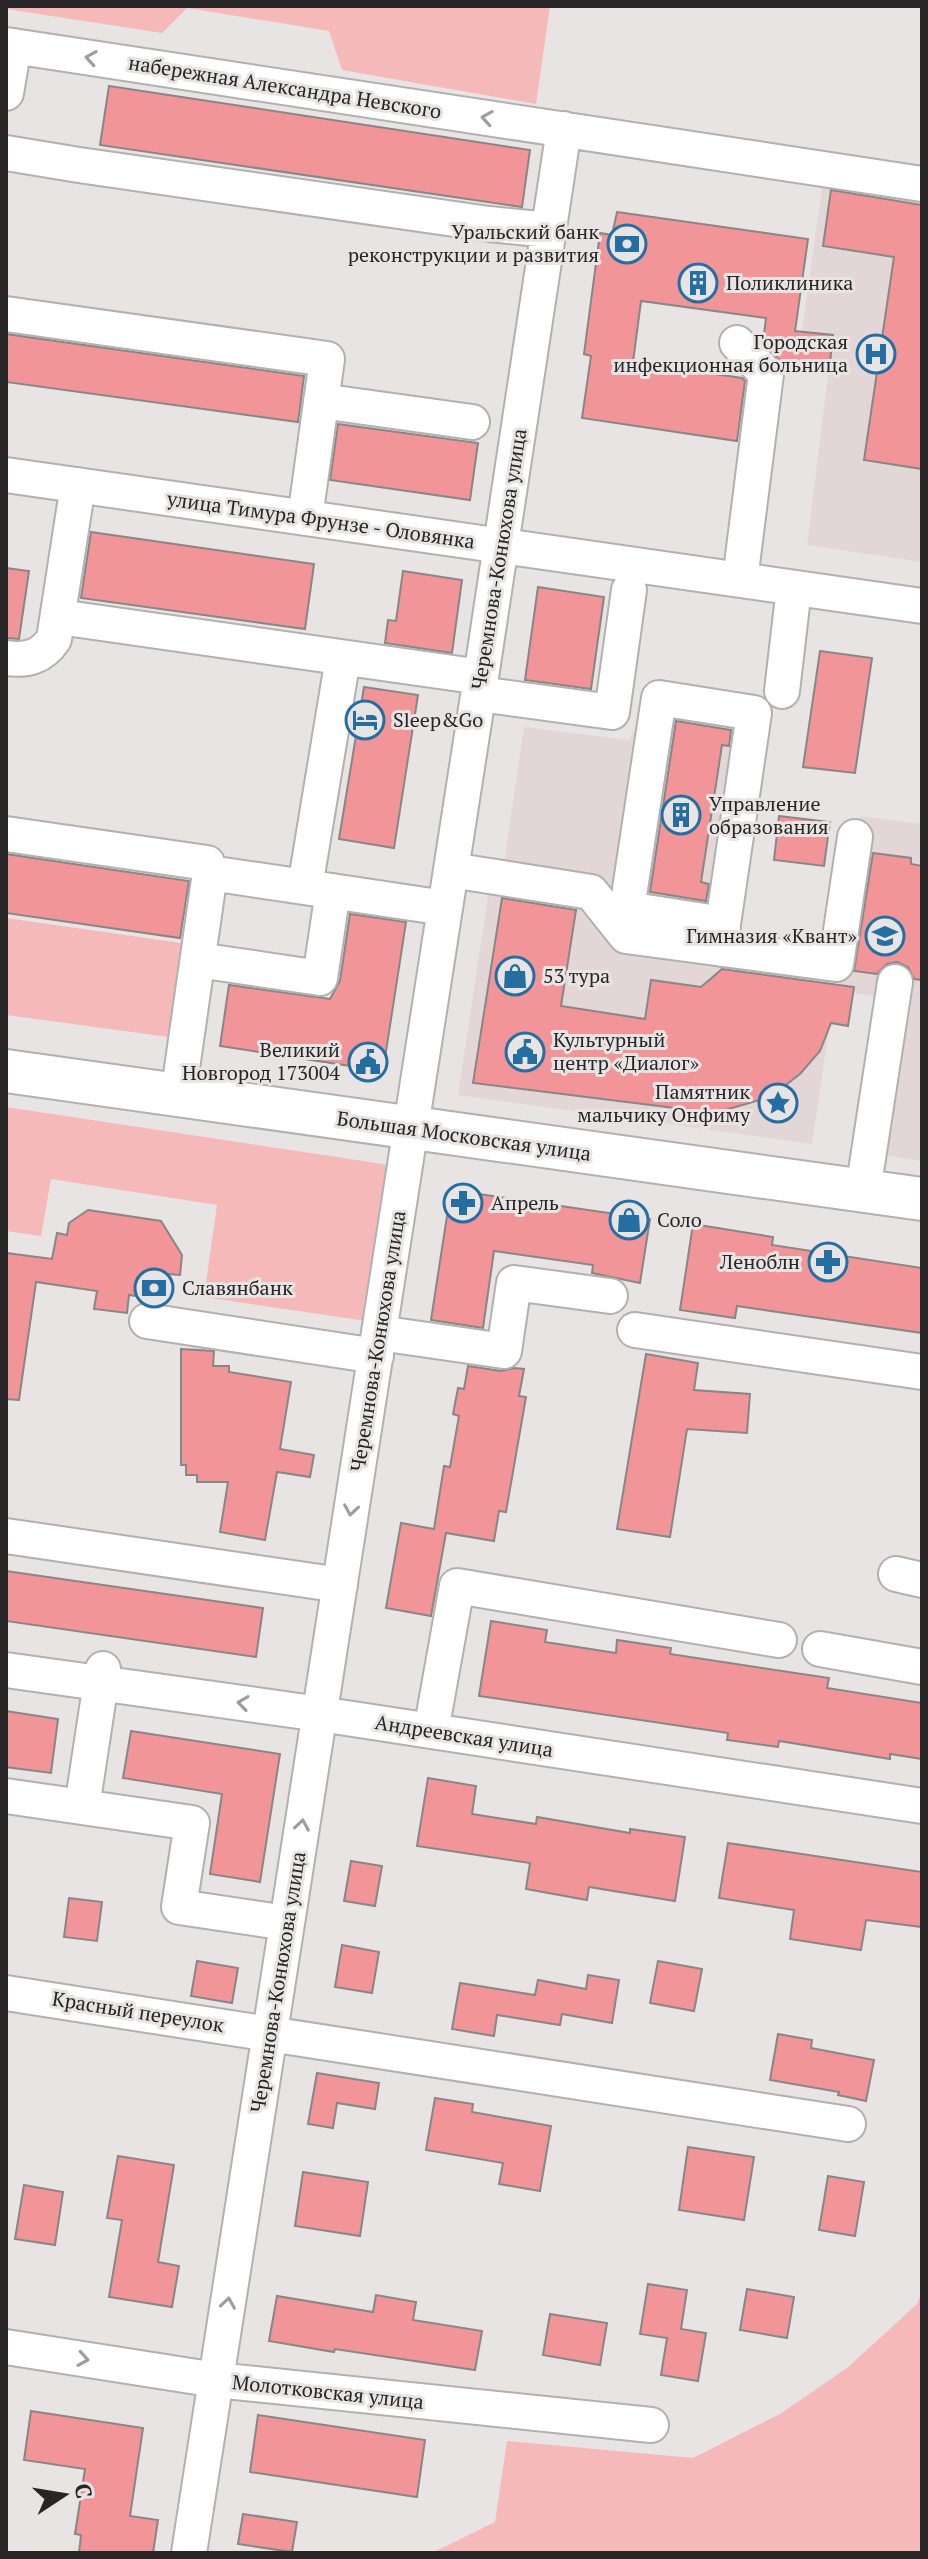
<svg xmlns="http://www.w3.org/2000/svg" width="928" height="2559" font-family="'PT Serif',serif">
<rect width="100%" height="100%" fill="#e8e4e4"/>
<!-- built -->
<path fill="#e3d6d6" d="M827,152L922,166V562L807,545L833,335L802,331Z
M654,695L757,710L726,934L503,869L524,727L629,740Z
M861,816L922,824V1161L875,1154L899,999L838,991Z
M490,883L838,969L812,1144L458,1095Z"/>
<!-- green -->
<path fill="#f6b9ba" d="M6,6H550L536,104L342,70L329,31L187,8L162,33L6,9Z
M6,918L188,944L176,1038L6,1015Z
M6,1107L396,1166L373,1322L204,1297L217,1205L51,1179L41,1236L6,1231Z
M922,2291V2553H432L495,2522L507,2441L693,2458L780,2414L847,2368L917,2304Z"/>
<!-- building -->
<path fill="#f19599" stroke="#898686" stroke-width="2" d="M109,86L530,150L522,207L100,145Z
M831,190L922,205V469L864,460L894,257L823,246Z
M617,212L808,239L795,331L833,335L829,372L785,367L763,342L766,318L641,301L633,362L742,378L745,381L737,441L582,418L591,356L584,354L600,233L612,235Z
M6,334L304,376L298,422L6,382Z
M338,424L478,443L470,500L330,480Z
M91,532L314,564L305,629L81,598Z
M6,568L29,571L19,639L6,638Z
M403,571L462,580L452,653L385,643L388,620L396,621Z
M538,587L604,597L591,689L525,680Z
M820,651L872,658L855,773L803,767Z
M364,687L418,695L394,848L339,839Z
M676,721L731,730L729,746L722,745L701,882L709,884L706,901L650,892Z
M779,816L830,822L824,866L774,860Z
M873,853L911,858V864L922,866V980L914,979L908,967L897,962L887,964L877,974L854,971Z
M6,854L189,881L180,938L6,913Z
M502,898L576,910L561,1006L645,1019L651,980L701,987L722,969L854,987L848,1026L831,1023L820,1051L800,1074L770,1097L715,1113L473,1083Z
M350,914L406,922L383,1071L220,1046L229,985L330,999L340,981Z
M451,1190L650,1219L640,1283L592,1273L593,1265L494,1251L483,1328L431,1320Z
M88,1210L161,1221L182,1255L180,1275L168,1274L165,1300L129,1295L127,1313L94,1309L97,1291L36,1282L19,1400L6,1399V1253L52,1259L57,1233L67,1235L69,1223Z
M693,1224L773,1237L772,1245L922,1268V1333L737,1306L735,1318L680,1310Z
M181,1349L214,1351L213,1366H229V1372L291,1382L280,1449L314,1455L310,1477L277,1472L265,1540L220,1532L228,1482H197V1475H186V1465H181Z
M646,1354L698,1363L694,1390L750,1394L747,1433L687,1429L670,1537L617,1529Z
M468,1366L501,1371L514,1368L524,1369L519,1396L526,1397L506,1512L499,1511L494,1541L446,1533L431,1616L386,1608L401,1523L434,1529L444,1466L450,1467L459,1416L453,1414L458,1388L464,1389Z
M6,1571L263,1608L256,1657L6,1621Z
M491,1621L547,1630L545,1642L616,1653L617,1640L671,1648L670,1654L829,1678L827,1688L922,1703V1759L890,1754V1759L779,1741L778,1747L727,1740L728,1733L479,1696Z
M6,1711L58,1719L51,1773L6,1767Z
M131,1731L280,1754L260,1882L210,1874L222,1794L123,1778Z
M428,1778L476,1786L472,1814L536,1824L537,1817L630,1833V1829L685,1837L675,1901L589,1887L587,1900L526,1889L530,1863L417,1846Z
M728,1843L922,1872V1927L866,1920L861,1950L790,1939L794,1910L719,1898Z
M351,1861L382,1866L375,1906L344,1901Z
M69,1898L102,1902L97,1941L64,1937Z
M342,1945L379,1952L372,1993L335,1987Z
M197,1961L238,1968L232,2003L191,1996Z
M658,1961L702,1969L694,2011L650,2003Z
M588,1975L619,1980L612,2023L562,2014L560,2025L497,2015L494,2036L452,2029L460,1983L535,1995L538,1980L586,1989Z
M778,2034L812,2040L811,2048L874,2060L866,2101L838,2095L839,2092L770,2080Z
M317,2073L379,2083L375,2109L337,2103L333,2128L308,2124Z
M435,2098L473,2104L472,2112L551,2126L540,2191L499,2184L503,2163L426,2150Z
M688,2147L754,2157L744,2220L679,2210Z
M118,2156L174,2165L158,2262L179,2266L172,2307L109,2297L122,2220L107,2218Z
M303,2172L368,2182L360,2236L295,2226Z
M828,2176L864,2182L855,2236L819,2230Z
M24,2185L63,2192L55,2245L15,2239Z
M648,2284L687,2290L681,2329L706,2333L698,2381L661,2375L667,2338L640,2334Z
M747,2289L794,2297L787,2338L740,2330Z
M376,2295L416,2302L413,2320L482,2331L475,2370L335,2349L334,2352L269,2341L277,2296L373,2312Z
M550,2314L607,2323L600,2365L543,2355Z
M31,2411L143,2428L130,2516L158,2520L153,2553H79L81,2535L75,2534L85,2469L24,2460Z
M258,2415L425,2440L417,2497L250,2472Z
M243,2514L297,2522L292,2552L238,2544Z"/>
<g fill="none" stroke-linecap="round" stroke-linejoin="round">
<defs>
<path id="minor" d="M6,45L922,184
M6,93L14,46
M6,153L79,165L489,224L549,230
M6,314L327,359L305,518
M737,343L766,374L740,580
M321,401L472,422
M6,475L922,606
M59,617L481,677
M6,658C27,661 42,657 54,639L78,485
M782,691L794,588
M479,694L612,712L629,590
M6,834L207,863L210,873L178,1096
M451,870L591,892L626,936L836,964L855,837
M210,873L445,908
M305,887L343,658
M722,949L723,924L754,713L659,698L627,909L723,924
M198,960L320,978L333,891
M863,1191L895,982
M147,1321L376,1356
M635,1330L922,1372
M379,1333L504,1351L514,1283L610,1296
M6,1536L340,1585
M896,1574L922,1580
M820,1649L922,1667
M6,1670L320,1714L922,1806
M431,1731L457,1586L779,1640
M6,1796L192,1823L179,1907L287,1923
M82,1807L103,1669
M6,1993L848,2124
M6,2347L216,2380L651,2425
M189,2553L481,677L564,129"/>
<path id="major" d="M6,1071L922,1199"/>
</defs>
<!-- minor casing -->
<use href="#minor" stroke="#b3b0b0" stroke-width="38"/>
<!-- major casing -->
<use href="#major" stroke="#b3b0b0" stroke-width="46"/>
<!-- minor -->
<use href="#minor" stroke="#fff" stroke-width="34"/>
<!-- major -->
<use href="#major" stroke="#fff" stroke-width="42"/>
</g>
<!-- one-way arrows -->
<defs><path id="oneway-chevron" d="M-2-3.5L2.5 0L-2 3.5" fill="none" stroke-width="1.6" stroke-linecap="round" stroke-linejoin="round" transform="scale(2)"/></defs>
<g stroke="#9e9d9d">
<use href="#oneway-chevron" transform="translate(91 58) rotate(-171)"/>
<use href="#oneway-chevron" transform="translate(487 118) rotate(-171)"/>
<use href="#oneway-chevron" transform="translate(351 1510) rotate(99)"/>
<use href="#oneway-chevron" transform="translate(243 1703) rotate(-172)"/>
<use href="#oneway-chevron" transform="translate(302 1825) rotate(-81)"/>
<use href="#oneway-chevron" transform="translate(228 2303) rotate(-81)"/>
<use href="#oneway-chevron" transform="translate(83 2359) rotate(9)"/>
</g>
<!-- icons -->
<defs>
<symbol id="bank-ring" viewBox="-11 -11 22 22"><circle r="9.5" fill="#e8e4e4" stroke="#256ea2" stroke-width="1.5"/><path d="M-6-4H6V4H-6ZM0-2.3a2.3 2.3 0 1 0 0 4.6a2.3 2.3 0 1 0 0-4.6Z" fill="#256ea2"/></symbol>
<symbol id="building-ring" viewBox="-11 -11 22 22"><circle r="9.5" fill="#e8e4e4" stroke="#256ea2" stroke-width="1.5"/><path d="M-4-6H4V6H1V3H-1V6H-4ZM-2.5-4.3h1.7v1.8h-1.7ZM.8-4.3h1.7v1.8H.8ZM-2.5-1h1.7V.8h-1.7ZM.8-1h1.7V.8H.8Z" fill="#256ea2"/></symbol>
<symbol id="hospital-ring" viewBox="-11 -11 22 22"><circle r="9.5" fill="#e8e4e4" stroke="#256ea2" stroke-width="1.5"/><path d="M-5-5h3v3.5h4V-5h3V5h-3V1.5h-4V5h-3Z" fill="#256ea2"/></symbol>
<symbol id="hotel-ring" viewBox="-11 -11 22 22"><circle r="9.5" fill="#e8e4e4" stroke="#256ea2" stroke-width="1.5"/><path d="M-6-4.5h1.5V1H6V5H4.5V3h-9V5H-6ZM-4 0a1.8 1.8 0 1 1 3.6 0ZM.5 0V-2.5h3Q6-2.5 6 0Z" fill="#256ea2"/></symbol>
<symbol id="school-ring" viewBox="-11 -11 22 22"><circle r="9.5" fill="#e8e4e4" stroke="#256ea2" stroke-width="1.5"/><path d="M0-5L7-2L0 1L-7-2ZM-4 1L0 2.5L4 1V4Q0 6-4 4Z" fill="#256ea2"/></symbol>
<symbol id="shop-ring" viewBox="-11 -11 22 22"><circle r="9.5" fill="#e8e4e4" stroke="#256ea2" stroke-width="1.5"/><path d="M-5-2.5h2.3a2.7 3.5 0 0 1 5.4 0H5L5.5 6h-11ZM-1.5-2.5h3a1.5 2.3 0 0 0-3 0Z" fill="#256ea2"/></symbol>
<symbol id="civic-ring" viewBox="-11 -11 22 22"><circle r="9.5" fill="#e8e4e4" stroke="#256ea2" stroke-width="1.5"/><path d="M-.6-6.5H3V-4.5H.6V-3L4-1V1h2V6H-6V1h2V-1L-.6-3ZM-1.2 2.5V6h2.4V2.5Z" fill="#256ea2"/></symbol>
<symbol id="sight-ring" viewBox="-11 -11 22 22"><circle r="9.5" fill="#e8e4e4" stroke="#256ea2" stroke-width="1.5"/><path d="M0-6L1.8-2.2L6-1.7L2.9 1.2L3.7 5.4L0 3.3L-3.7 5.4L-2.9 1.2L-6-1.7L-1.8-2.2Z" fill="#256ea2"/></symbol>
<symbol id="pharmacy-ring" viewBox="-11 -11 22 22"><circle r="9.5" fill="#e8e4e4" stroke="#256ea2" stroke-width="1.5"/><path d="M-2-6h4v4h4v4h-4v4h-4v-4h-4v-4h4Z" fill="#256ea2"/></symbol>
</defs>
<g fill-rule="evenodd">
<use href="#bank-ring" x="605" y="222" width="44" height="44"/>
<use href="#building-ring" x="676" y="261" width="44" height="44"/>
<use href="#hospital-ring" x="854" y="332" width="44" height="44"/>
<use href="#hotel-ring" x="343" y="698" width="44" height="44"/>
<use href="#building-ring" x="659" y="793" width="44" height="44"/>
<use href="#school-ring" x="863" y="914" width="44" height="44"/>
<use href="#shop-ring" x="493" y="954" width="44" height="44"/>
<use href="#civic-ring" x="503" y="1030" width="44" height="44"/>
<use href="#civic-ring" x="346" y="1040" width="44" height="44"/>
<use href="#sight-ring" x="756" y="1081" width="44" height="44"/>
<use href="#pharmacy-ring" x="441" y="1181" width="44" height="44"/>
<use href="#shop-ring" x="607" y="1198" width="44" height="44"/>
<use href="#pharmacy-ring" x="806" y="1240" width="44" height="44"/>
<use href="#bank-ring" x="132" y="1266" width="44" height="44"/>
</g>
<g text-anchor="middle" stroke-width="6" stroke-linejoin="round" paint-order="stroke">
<!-- street labels -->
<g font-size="20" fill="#272525" stroke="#e8e4e4">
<text transform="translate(285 87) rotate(9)" y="7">набережная Александра Невского</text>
<text transform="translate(321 520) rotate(8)" y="7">улица Тимура Фрунзе - Оловянка</text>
<text transform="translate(499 559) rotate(-81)" y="7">Черемнова-Конюхова улица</text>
<text transform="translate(464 1136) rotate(8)" y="7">Большая Московская улица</text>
<text transform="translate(378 1341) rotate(-81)" y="7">Черемнова-Конюхова улица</text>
<text transform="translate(464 1736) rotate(9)" y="7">Андреевская улица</text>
<text transform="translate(278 1982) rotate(-81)" y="7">Черемнова-Конюхова улица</text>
<text transform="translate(138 2012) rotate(9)" y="7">Красный переулок</text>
<text transform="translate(328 2392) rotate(6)" y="7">Молотковская улица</text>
</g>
<!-- poi labels -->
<g font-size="20" fill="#272525" stroke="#e8e4e4" text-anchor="start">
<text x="599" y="239" text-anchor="end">Уральский банк<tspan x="599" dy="23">реконструкции и развития</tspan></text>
<text x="726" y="290">Поликлиника</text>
<text x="848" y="349" text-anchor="end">Городская<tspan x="848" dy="23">инфекционная больница</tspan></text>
<text x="393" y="727">Sleep&amp;Go</text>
<text x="709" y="811">Управление<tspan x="709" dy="23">образования</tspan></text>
<text x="857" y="943" text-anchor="end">Гимназия «Квант»</text>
<text x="543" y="983">53 тура</text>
<text x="553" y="1047">Культурный<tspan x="553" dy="23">центр «Диалог»</tspan></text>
<text x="340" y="1057" text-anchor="end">Великий<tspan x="340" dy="23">Новгород 173004</tspan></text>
<text x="750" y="1099" text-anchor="end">Памятник<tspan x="750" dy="23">мальчику Онфиму</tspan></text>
<text x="491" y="1210">Апрель</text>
<text x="657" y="1227">Соло</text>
<text x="800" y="1269" text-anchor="end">Леноблн</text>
<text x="182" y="1295">Славянбанк</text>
</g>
</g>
<!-- border -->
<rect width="928" height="2559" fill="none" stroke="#272525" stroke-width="16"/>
<!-- north arrow -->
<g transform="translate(64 2495) rotate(78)" stroke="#e8e4e4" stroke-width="6" paint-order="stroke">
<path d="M0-6L14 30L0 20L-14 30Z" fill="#272525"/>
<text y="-12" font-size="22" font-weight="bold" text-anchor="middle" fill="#272525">С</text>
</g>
</svg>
